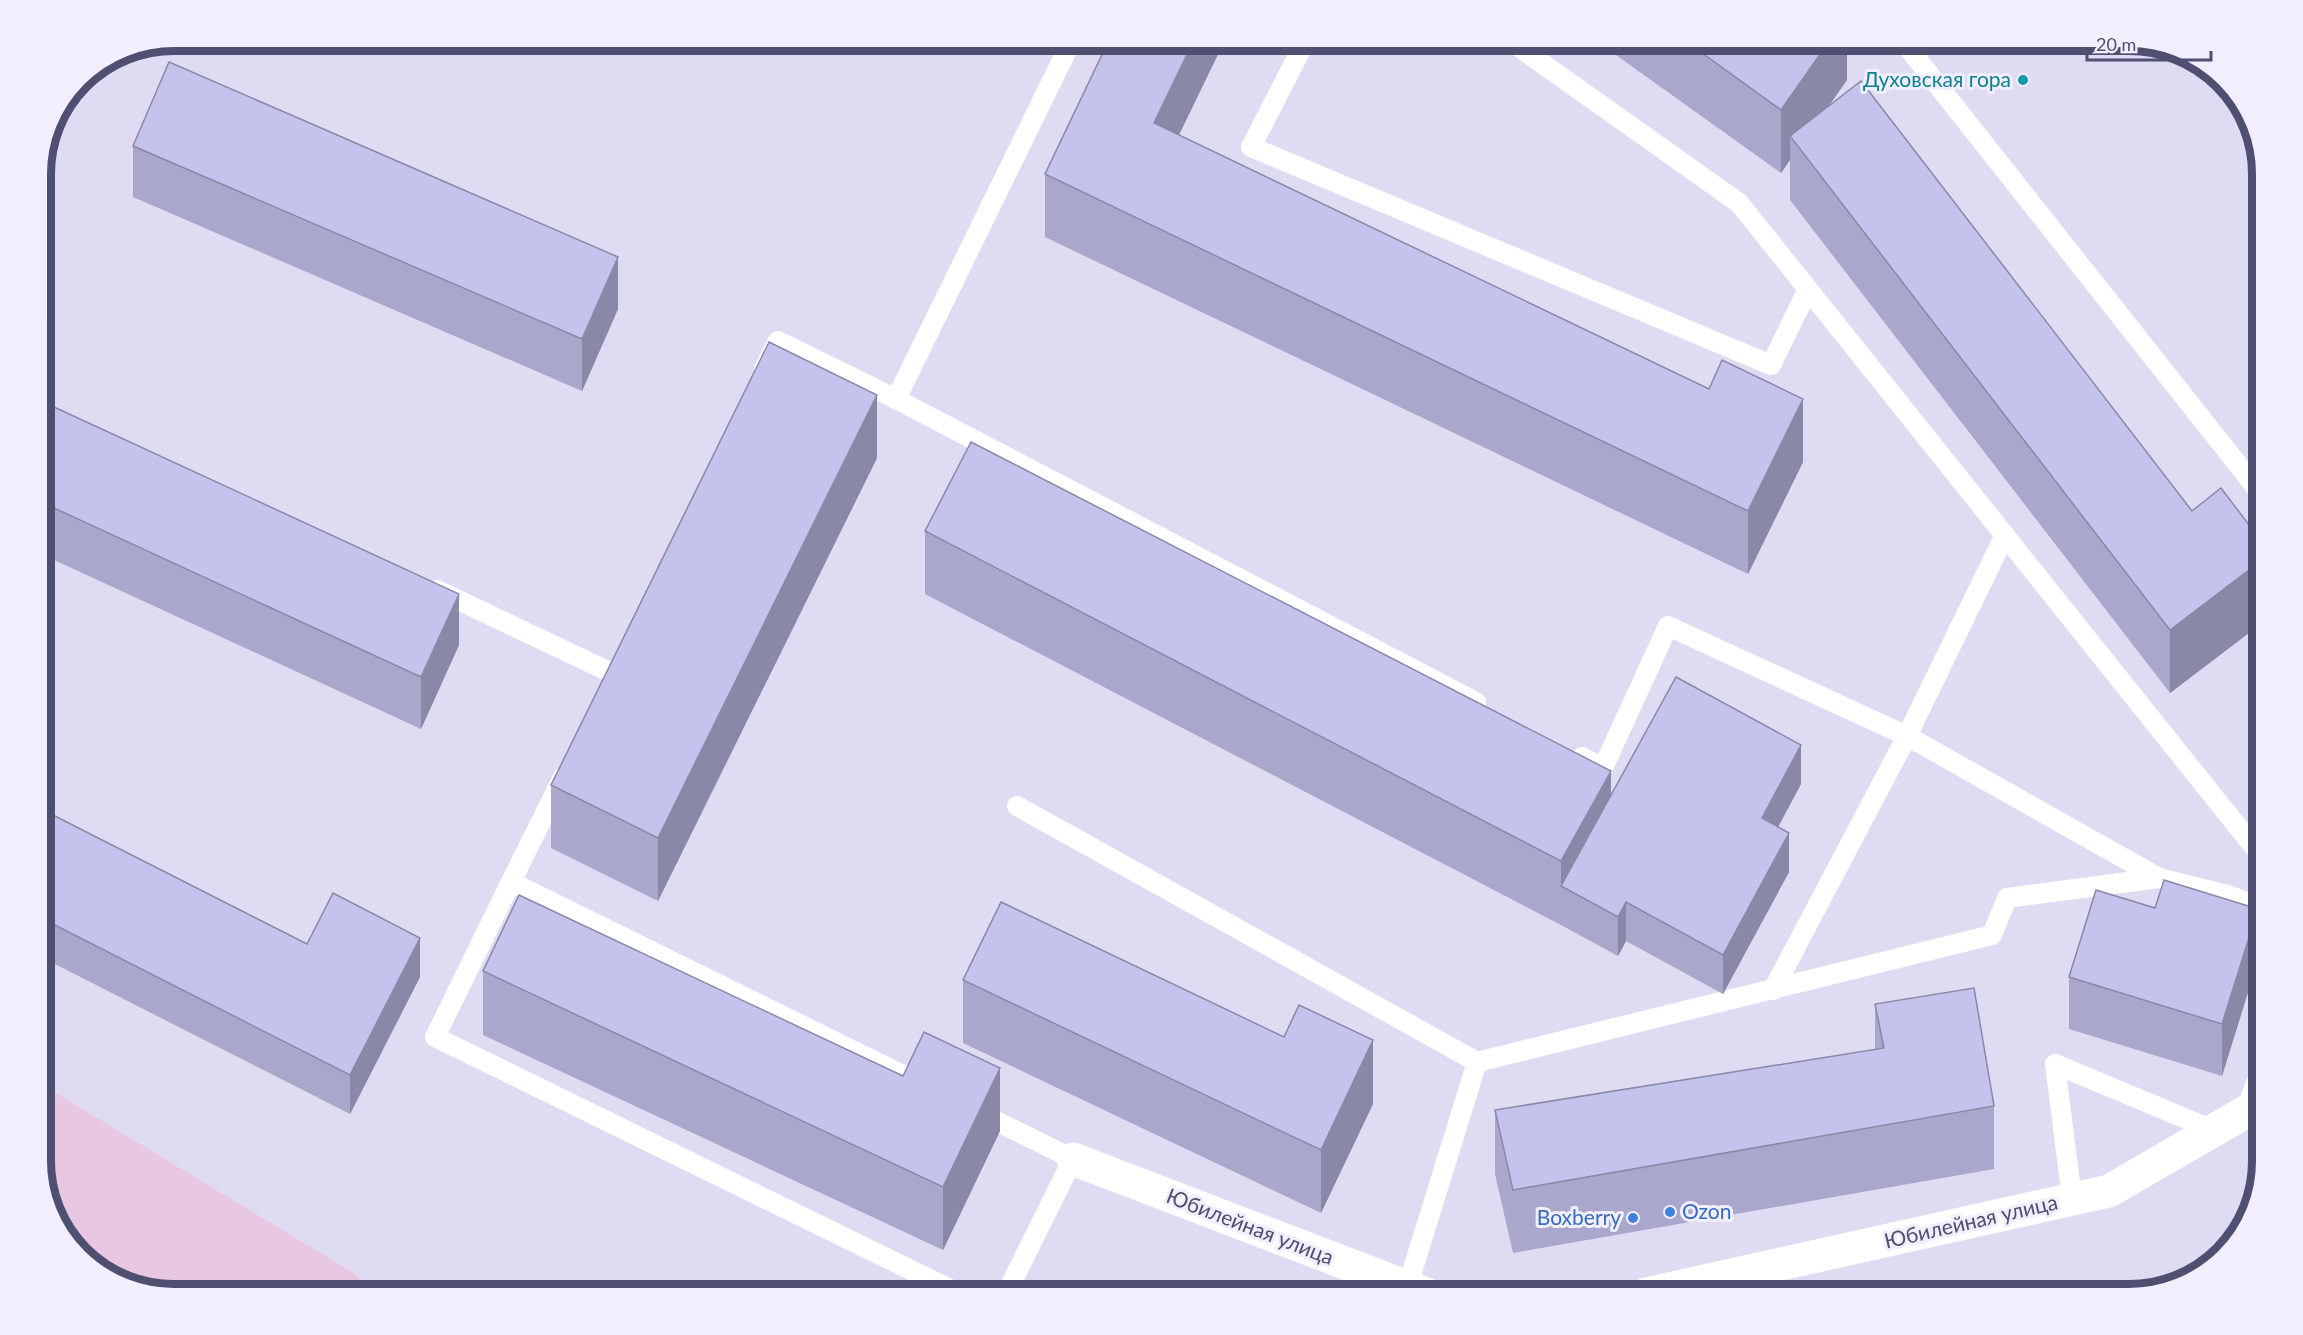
<svg xmlns="http://www.w3.org/2000/svg" width="2303" height="1335" font-family="Lato,sans-serif">
<rect width="100%" height="100%" fill="#ede8fa"/>
<!-- residential -->
<path fill="#dfdbf3" d="M174,40H2129L2195,58L2240,100L2262,166V1161L2245,1227L2196,1276L2129,1294H377L354,1273L41,1084V166L51,123L80,79L123,51Z"/>
<!-- green -->
<path fill="#e7c8e0" d="M41,1084L354,1273L377,1294H174L108,1277L59,1228L41,1169Z"/>
<g fill="none" stroke-linecap="round" stroke-linejoin="round">
<!-- lane -->
<path stroke="#fff" stroke-width="20" d="M1306,40L1251,147L1771,365L1808,289
M1509,40L1739,203L2262,857
M1902,40L2262,495
M764,369L778,341L896,399L1072,40
M896,399L1476,702
M437,590L614,674
M1582,757L1603,768L1668,626L1907,736L2159,878
M1017,806L1477,1062
M511,882L563,777
M1773,990L1907,736L2005,535
M927,1087L511,882L435,1037L960,1294
M978,1112L1073,1159L1006,1294
M2072,1199L2055,1064L2213,1130
M1407,1288L1477,1062L1992,935L2007,898L2159,878L2228,895L2262,908"/>
<!-- street -->
<path stroke="#fff" stroke-width="33" d="M1073,1159L1426,1294
M1646,1294L2109,1191L2254,1107L2262,1085"/>
</g>
<!-- wall -->
<path fill="#a9a8cc" d="M1225,40L1179,135L1803,462L1748,574L1045,237V174Z
M1595,40H1847V80L1828,107L2192,511L2262,542V623L2170,693L1790,200V160L1781,173Z
M133,146L618,309L582,391L133,197Z
M41,401L459,645L421,729L41,554Z
M877,458L658,901L551,848V785Z
M925,531L1611,795L1801,784L1778,827L1789,872L1723,994L1626,941L1618,956L1561,925L925,594Z
M41,809L307,944L420,977L350,1114L41,957Z
M2258,960L2222,1076L2069,1029V977Z
M483,971L1000,1131L943,1250L483,1035Z
M963,980L1284,1037L1373,1104L1321,1213L963,1043Z
M1875,1004L1994,1106V1169L1513,1253L1495,1174V1110L1875,1050Z"/>
<!-- shaded-wall -->
<path fill="#8988a6" d="M1194,40H1225L1154,186V123Z
M1830,40H1847V80L1799,148L1790,136V160L1781,173V110Z
M618,257V309L582,391V339Z
M877,395V458L658,901V838Z
M1803,399V462L1748,574V511Z
M2262,560V623L2170,693V630Z
M459,594V645L421,729V677Z
M1801,745V784L1762,857V818Z
M1611,771V834L1561,886V861Z
M1789,833V872L1723,994V955Z
M1626,902V941L1618,956V917Z
M2258,909V960L2222,1076V1024Z
M420,938V977L350,1114V1075Z
M1373,1040V1104L1321,1213V1150Z
M1000,1068V1131L943,1250V1187Z"/>
<!-- building -->
<path fill="#c4c3ed" stroke="#8988a6" stroke-width="1.5" d="M1109,40H1194L1154,123L1709,389L1722,360L1803,399L1748,511L1045,174Z
M1684,40H1830L1781,110Z
M169,62L618,257L582,339L133,146Z
M1861,81L2192,511L2221,488L2262,542V560L2170,630L1790,136Z
M769,342L877,395L658,838L551,785Z
M41,401L459,594L421,677L41,502Z
M971,442L1611,771L1561,861L925,531Z
M1676,677L1801,745L1762,818L1789,833L1723,955L1626,902L1618,917L1561,886Z
M41,809L307,944L333,893L420,938L350,1075L41,918Z
M2164,880L2258,909L2222,1024L2069,977L2096,890L2155,908Z
M519,895L903,1076L924,1032L1000,1068L943,1187L483,971Z
M1001,902L1284,1037L1299,1005L1373,1040L1321,1150L963,980Z
M1974,988L1994,1106L1513,1190L1495,1110L1884,1048L1875,1004Z"/>
<!-- markers -->
<circle fill="#0f9aa8" stroke="#f2eefd" stroke-width="2" cx="2023" cy="80" r="6"/>
<g fill="#3f7fe0" stroke="#f2eefd" stroke-width="2">
<circle cx="1670" cy="1212" r="6"/>
<circle cx="1633" cy="1218" r="6"/>
</g>
<g text-anchor="middle" stroke-width="6" stroke-linejoin="round" paint-order="stroke">
<!-- culture labels -->
<g font-size="21" fill="#0d838f" stroke="#f2eefd" text-anchor="end">
<text x="2011" y="87">Духовская гора</text>
</g>
<!-- shop labels -->
<g font-size="21" fill="#366cbe" stroke="#f2eefd" text-anchor="start">
<text x="1682" y="1219">Ozon</text>
<text x="1621" y="1225" text-anchor="end">Boxberry</text>
</g>
<!-- street labels -->
<g font-size="21" fill="#4f4f72" stroke="#f2eefd">
<text transform="translate(1971 1222) rotate(-13)" y="7">Юбилейная улица</text>
<text transform="translate(1250 1227) rotate(21)" y="7">Юбилейная улица</text>
</g>
</g>
<!-- crop -->
<path d="M0 0H2303V1335H0ZM174 51H2129A123 123 0 0 1 2252 174V1161A123 123 0 0 1 2129 1284H174A123 123 0 0 1 51 1161V174A123 123 0 0 1 174 51Z" fill="#f2eefd" fill-rule="evenodd"/>
<path fill="none" stroke="#4f4f72" stroke-width="8" d="M174 51H2129A123 123 0 0 1 2252 174V1161A123 123 0 0 1 2129 1284H174A123 123 0 0 1 51 1161V174A123 123 0 0 1 174 51Z"/>
<!-- scale -->
<path d="M2087 51v9h124v-9" fill="none" stroke="#4f4f72" stroke-width="3"/>
<text x="2096" y="51" font-size="18" fill="#4f4f72" stroke="#f2eefd" stroke-width="4.5" paint-order="stroke">20 m</text>
</svg>
